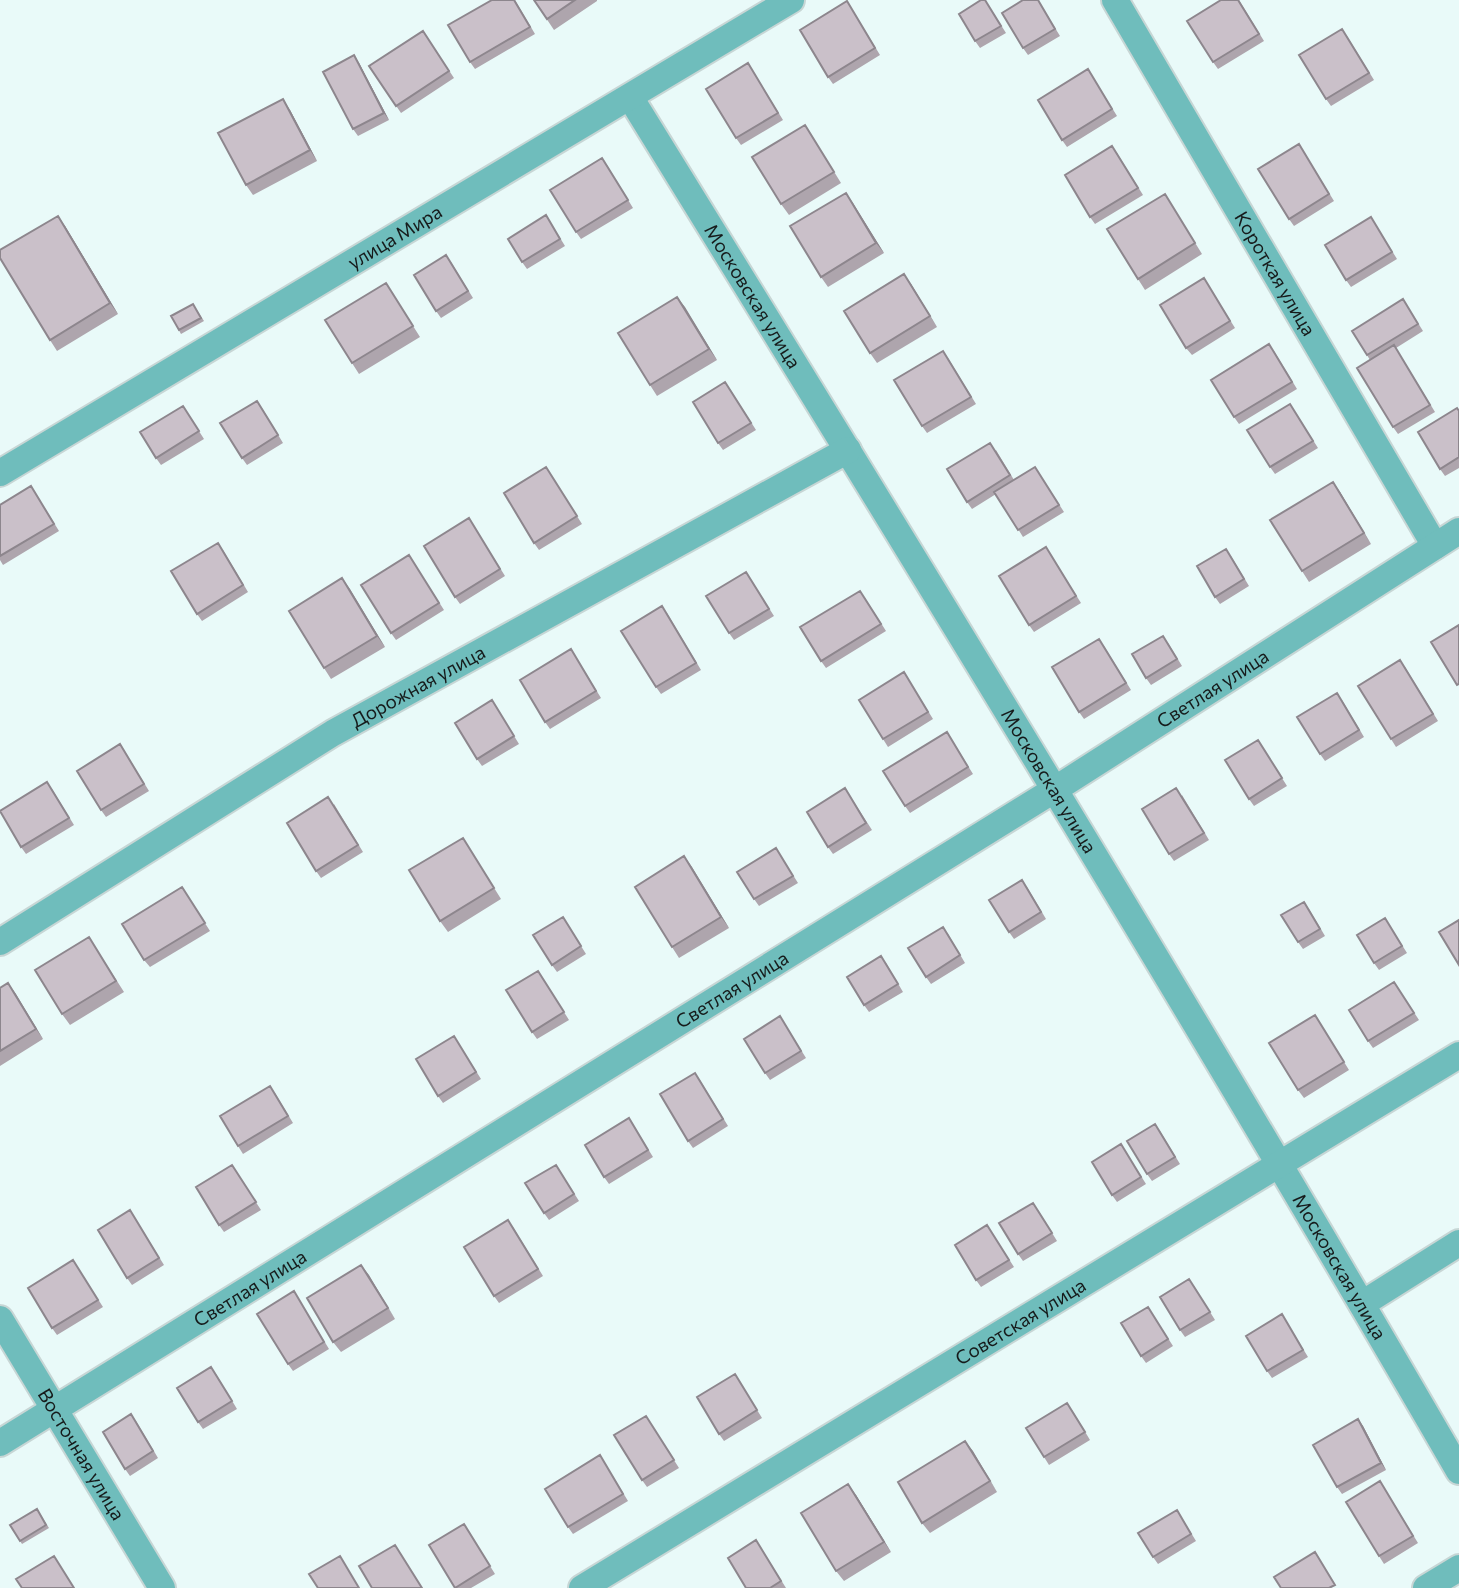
<svg xmlns="http://www.w3.org/2000/svg" width="1459" height="1588" font-family="Commissioner,sans-serif">
<rect width="100%" height="100%" fill="#e9faf9"/>
<g fill="none" stroke-linecap="round" stroke-linejoin="round">
<defs>
<g id="minor">
<path id="s1" d="M1115,0L1435,546"/>
<path id="s2" d="M630,97C911,552 1191,1008 1459,1471"/>
<path id="s3" d="M0,473L791,0"/>
<path id="s4" d="M0,942L333,733L848,450"/>
<path d="M1362,1304L1459,1243"/>
<path id="s5" d="M0,1319L162,1588"/>
<path id="s6" d="M0,1443L1054,790L1459,531"/>
<path id="s7" d="M582,1588L1459,1055"/>
<path d="M1426,1588L1459,1568"/>
</g>
</defs>
<!-- minor casing -->
<use href="#minor" stroke="#c7d6d5" stroke-width="30"/>
<!-- minor -->
<use href="#minor" stroke="#6fbdbc" stroke-width="26"/>
</g>
<!-- wall -->
<path fill="#aea5ad" d="M492,0H515L535,34L475,69L470,62Z
M534,0H597V1L554,30Z
M985,0L1006,33L980,48L975,41Z
M1038,0L1060,36L1028,55L1023,48Z
M1221,0H1239L1264,41L1218,69L1213,62Z
M852,9L880,55L833,84L828,77Z
M423,31L454,78L401,113L369,66Z
M1347,36L1374,80L1331,106L1326,99Z
M359,63L389,120L358,136L353,129Z
M748,63L783,120L741,145L736,138Z
M1088,69L1117,116L1067,147L1062,140Z
M290,110L317,161L253,195L246,185Z
M812,136L841,183L789,215L781,204Z
M1304,152L1334,201L1294,226L1289,219Z
M1117,153L1143,195L1095,224L1090,217Z
M607,165L633,208L581,239L576,232Z
M846,193L884,253L828,287L821,277Z
M1165,194L1202,254L1145,290L1138,279Z
M546,215L565,246L527,269L522,262Z
M1371,217L1397,259L1351,287L1346,280Z
M65,226L118,314L57,351L50,340Z
M451,262L473,298L441,318L436,311Z
M1204,278L1235,328L1192,355L1186,348Z
M386,283L420,337L359,374L352,363Z
M911,284L937,327L877,363L870,353Z
M677,297L717,360L657,396L650,385Z
M1403,299L1423,331L1396,348L1435,412L1398,434L1393,427L1370,360L1352,331Z
M193,304L204,321L181,334L171,316Z
M1274,351L1297,389L1239,424L1234,417Z
M948,358L976,404L927,433L922,426Z
M730,389L756,430L723,450L718,443Z
M1290,404L1318,448L1275,474L1270,467Z
M183,406L204,439L161,465L156,458Z
M262,408L283,443L247,465L242,458Z
M1459,410V468L1445,476L1440,469Z
M996,450L1014,480L1035,467L1064,512L1023,537L996,494L972,509L967,502Z
M546,467L582,524L539,550L534,543Z
M31,486L59,531L3,565L0,560V505Z
M1340,492L1371,544L1309,582L1302,571Z
M474,526L505,576L460,604L455,597Z
M1046,547L1081,603L1034,632L1029,625Z
M223,550L248,592L202,621L197,614Z
M1231,556L1249,586L1220,604L1215,597Z
M414,563L444,610L396,640L391,633Z
M746,572L774,616L734,640L729,633Z
M342,578L385,647L331,679L324,668Z
M865,598L886,631L826,668L821,661Z
M667,613L701,670L661,694L656,687Z
M1168,643L1182,666L1151,685L1146,678Z
M1104,646L1131,690L1084,719L1079,712Z
M576,657L601,698L550,729L545,722Z
M1405,667L1438,721L1396,747L1391,739Z
M904,672L933,719L888,747L883,739Z
M492,700L519,744L482,766L477,759Z
M1342,700L1364,737L1325,761L1320,754Z
M947,732L973,774L910,813L905,806Z
M1258,740L1287,786L1254,806L1249,799Z
M125,752L149,791L106,817L101,810Z
M845,788L872,830L833,854L828,847Z
M52,789L74,825L26,854L21,847Z
M1182,795L1209,840L1174,861L1169,854Z
M334,804L363,852L321,878L316,871Z
M463,838L501,899L448,932L440,921Z
M776,848L798,883L759,906L754,899Z
M684,856L729,928L679,958L672,947Z
M182,887L210,931L150,967L144,960Z
M1027,887L1046,919L1014,939L1009,932Z
M1309,909L1325,936L1303,949L1298,942Z
M563,917L586,954L557,972L552,965Z
M1385,918L1407,953L1379,970L1374,963Z
M948,934L965,963L931,984L926,977Z
M89,937L124,992L70,1025L62,1014Z
M886,963L903,992L869,1012L864,1005Z
M538,971L569,1020L537,1039L532,1032Z
M1394,982L1419,1020L1373,1048L1368,1041Z
M8,983L43,1039L0,1066V988Z
M1315,1015L1349,1070L1304,1098L1298,1090Z
M785,1024L806,1058L770,1080L765,1073Z
M454,1036L481,1079L443,1103L438,1096Z
M700,1080L728,1126L693,1148L688,1141Z
M275,1093L293,1123L243,1154L238,1146Z
M629,1118L653,1157L609,1184L604,1177Z
M1160,1131L1180,1164L1152,1181L1147,1174Z
M1121,1144L1146,1184L1117,1202L1112,1195Z
M232,1165L261,1210L224,1232L219,1225Z
M556,1165L579,1201L549,1220L544,1213Z
M130,1210L164,1265L132,1285L127,1278Z
M1038,1210L1057,1241L1023,1261L1018,1254Z
M987,1225L1014,1267L981,1287L976,1280Z
M513,1227L543,1276L499,1303L494,1296Z
M73,1260L103,1307L57,1335L52,1328Z
M361,1265L395,1319L341,1352L333,1342Z
M1194,1286L1215,1320L1185,1337L1180,1330Z
M294,1291L329,1349L293,1371L288,1364Z
M1148,1307L1173,1346L1146,1363L1141,1356Z
M1282,1314L1308,1357L1272,1378L1267,1371Z
M216,1374L237,1409L203,1429L198,1422Z
M735,1374L762,1418L724,1441L719,1434Z
M1072,1410L1090,1440L1049,1465L1044,1457Z
M646,1416L679,1468L647,1487L642,1480Z
M1358,1419L1363,1426L1386,1470L1342,1494L1337,1487Z
M136,1421L158,1458L130,1476L125,1469Z
M965,1441L997,1492L930,1533L922,1523Z
M600,1455L628,1501L573,1534L568,1527Z
M1380,1481L1418,1543L1384,1564L1379,1556Z
M856,1495L891,1552L844,1581L836,1571Z
M37,1509L49,1528L22,1544L10,1525Z
M1177,1510L1196,1541L1158,1564L1153,1557Z
M464,1524L495,1574L471,1588H455Z
M756,1540L786,1588H746Z"/>
<!-- shaded-wall -->
<path fill="#8d868d" d="M354,55L359,63L389,120L384,113Z
M283,99L290,110L317,161L310,150Z
M846,193L853,203L884,253L876,243Z
M58,216L65,226L118,314L110,303Z
M904,274L911,284L937,327L930,316Z
M677,297L685,307L717,360L709,349Z
M1333,482L1340,492L1371,544L1364,533Z
M342,578L350,589L385,647L377,636Z
M684,856L692,867L729,928L721,917Z
M8,983L16,994L43,1039L36,1029Z
M361,1265L369,1275L395,1319L388,1308Z
M1358,1419L1363,1426L1386,1470L1381,1463Z
M965,1441L973,1451L997,1492L990,1481Z
M848,1484L856,1495L891,1552L884,1542Z"/>
<!-- building -->
<path fill="#cac0c9" stroke="#8d868d" stroke-width="2" d="M492,0H514L530,27L470,62L448,25Z
M534,0H575L547,19Z
M981,0H985L1001,26L975,41L959,14Z
M1023,0H1038L1055,29L1023,48L1002,13Z
M1221,0H1238L1259,34L1213,62L1187,21Z
M847,1L875,48L828,77L800,30Z
M1342,29L1369,73L1326,99L1299,55Z
M423,31L449,71L396,106L369,66Z
M354,55L384,113L353,129L323,72Z
M748,63L778,113L736,138L706,89Z
M1088,69L1112,109L1062,140L1038,100Z
M283,99L310,150L246,185L218,133Z
M805,125L834,172L781,204L752,157Z
M1299,144L1329,194L1289,219L1258,169Z
M1112,146L1138,188L1090,217L1065,175Z
M602,158L628,200L576,232L550,190Z
M846,193L876,243L821,277L790,226Z
M1165,194L1195,243L1138,279L1107,229Z
M546,215L560,239L522,262L508,239Z
M58,216L110,303L50,340L0,258V250Z
M1371,217L1392,252L1346,280L1325,245Z
M446,255L468,291L436,311L414,275Z
M904,274L930,316L870,353L844,311Z
M1204,278L1230,321L1186,348L1160,305Z
M386,283L413,326L352,363L325,320Z
M677,297L709,349L650,385L618,333Z
M1403,299L1418,324L1367,355L1352,331Z
M193,304L201,318L179,330L171,316Z
M1269,344L1292,382L1234,417L1211,380Z
M1394,345L1430,405L1393,427L1357,368Z
M943,351L971,397L922,426L894,380Z
M725,382L751,423L718,443L693,402Z
M257,401L278,435L242,458L220,423Z
M1290,404L1313,441L1270,467L1247,430Z
M183,406L199,431L156,458L140,432Z
M1457,408L1459,411V457L1440,469L1418,432Z
M990,443L1010,475L967,502L947,469Z
M546,467L577,516L534,543L504,493Z
M1035,467L1059,505L1018,530L994,492Z
M1333,482L1364,533L1302,571L1270,520Z
M31,486L54,524L0,556V505Z
M469,518L500,569L455,597L424,546Z
M218,543L243,585L197,614L171,571Z
M1046,547L1076,596L1029,625L999,576Z
M1226,549L1244,579L1215,597L1197,566Z
M409,555L439,603L391,633L361,585Z
M746,572L769,609L729,633L706,596Z
M342,578L377,636L324,668L289,611Z
M860,591L881,624L821,661L800,627Z
M662,606L696,663L656,687L621,631Z
M1459,625V684L1457,685L1431,642Z
M1163,636L1177,659L1146,678L1132,654Z
M1099,639L1126,683L1079,712L1052,667Z
M571,649L596,691L545,722L520,680Z
M1400,660L1433,714L1391,739L1358,686Z
M904,672L928,712L883,739L859,700Z
M1337,693L1359,730L1320,754L1297,717Z
M492,700L514,736L477,759L455,723Z
M947,732L968,767L905,806L883,771Z
M1258,740L1282,778L1249,799L1225,760Z
M120,744L144,784L101,810L77,771Z
M47,782L69,818L21,847L0,811Z
M845,788L866,823L828,847L807,812Z
M1176,788L1204,833L1169,854L1142,809Z
M328,797L358,845L316,871L287,823Z
M463,838L494,888L440,921L409,870Z
M776,848L793,876L754,899L737,872Z
M684,856L721,917L672,947L635,887Z
M1022,880L1041,912L1009,932L989,900Z
M182,887L205,923L144,960L122,924Z
M1304,902L1320,929L1298,942L1281,915Z
M563,917L581,946L552,965L533,935Z
M1385,918L1402,946L1374,963L1357,935Z
M1459,920V965L1439,932Z
M943,927L960,955L926,977L908,948Z
M89,937L116,981L62,1014L35,970Z
M881,956L898,984L864,1005L847,977Z
M538,971L564,1012L532,1032L506,990Z
M1394,982L1414,1013L1368,1041L1349,1010Z
M8,983L36,1029L0,1051V988Z
M1315,1015L1344,1062L1298,1090L1269,1043Z
M780,1016L801,1051L765,1073L744,1039Z
M454,1036L476,1072L438,1096L416,1059Z
M695,1073L723,1119L688,1141L660,1094Z
M270,1086L288,1116L238,1146L220,1116Z
M629,1118L648,1150L604,1177L585,1145Z
M1155,1124L1175,1157L1147,1174L1127,1141Z
M1121,1144L1141,1177L1112,1195L1092,1162Z
M232,1165L256,1202L219,1225L196,1187Z
M556,1165L574,1194L544,1213L525,1183Z
M1033,1203L1052,1233L1018,1254L999,1223Z
M130,1210L159,1258L127,1278L98,1230Z
M508,1220L538,1269L494,1296L464,1247Z
M987,1225L1009,1260L976,1280L955,1245Z
M73,1260L98,1300L52,1328L28,1288Z
M361,1265L388,1308L333,1342L307,1298Z
M1189,1279L1210,1312L1180,1330L1160,1297Z
M294,1291L324,1342L288,1364L257,1314Z
M1148,1307L1168,1339L1141,1356L1121,1323Z
M1282,1314L1303,1350L1267,1371L1246,1336Z
M211,1367L232,1401L198,1422L177,1388Z
M735,1374L757,1410L719,1434L697,1397Z
M1067,1403L1085,1432L1044,1457L1026,1428Z
M131,1414L153,1451L125,1469L103,1432Z
M646,1416L674,1460L642,1480L614,1435Z
M1358,1419L1381,1463L1337,1487L1313,1445Z
M965,1441L990,1481L922,1523L898,1482Z
M600,1455L623,1494L568,1527L545,1489Z
M1380,1481L1413,1536L1379,1556L1346,1502Z
M848,1484L884,1542L836,1571L801,1513Z
M37,1509L46,1525L20,1541L10,1525Z
M1177,1510L1191,1534L1153,1557L1138,1533Z
M464,1524L490,1566L455,1588L429,1545Z
M756,1540L781,1581L770,1588H746L728,1558Z
M395,1545L422,1588H372L359,1566Z
M1315,1552L1335,1585L1329,1588H1281L1274,1577Z
M54,1556L74,1588H22L16,1579Z
M340,1556L359,1588H318L309,1574Z"/>
<g text-anchor="middle" stroke-width="5" stroke-linejoin="round" paint-order="stroke">
<!-- street labels -->
<g font-size="19" fill="#161b1b" stroke="#e9faf9">
<text dy="7" stroke="none"><textPath href="#s3" startOffset="460">улица Мира</textPath></text>
<text dy="7" stroke="none"><textPath href="#s1" startOffset="317">Короткая улица</textPath></text>
<text dy="7" stroke="none"><textPath href="#s2" startOffset="234">Московская улица</textPath></text>
<text dy="7" stroke="none"><textPath href="#s4" startOffset="490">Дорожная улица</textPath></text>
<text dy="7" stroke="none"><textPath href="#s6" startOffset="1428">Светлая улица</textPath></text>
<text dy="7" stroke="none"><textPath href="#s2" startOffset="802">Московская улица</textPath></text>
<text dy="7" stroke="none"><textPath href="#s6" startOffset="861">Светлая улица</textPath></text>
<text dy="7" stroke="none"><textPath href="#s2" startOffset="1368">Московская улица</textPath></text>
<text dy="7" stroke="none"><textPath href="#s6" startOffset="294">Светлая улица</textPath></text>
<text dy="7" stroke="none"><textPath href="#s7" startOffset="513">Советская улица</textPath></text>
<text dy="7" stroke="none"><textPath href="#s5" startOffset="158">Восточная улица</textPath></text>
</g>
</g>
</svg>
